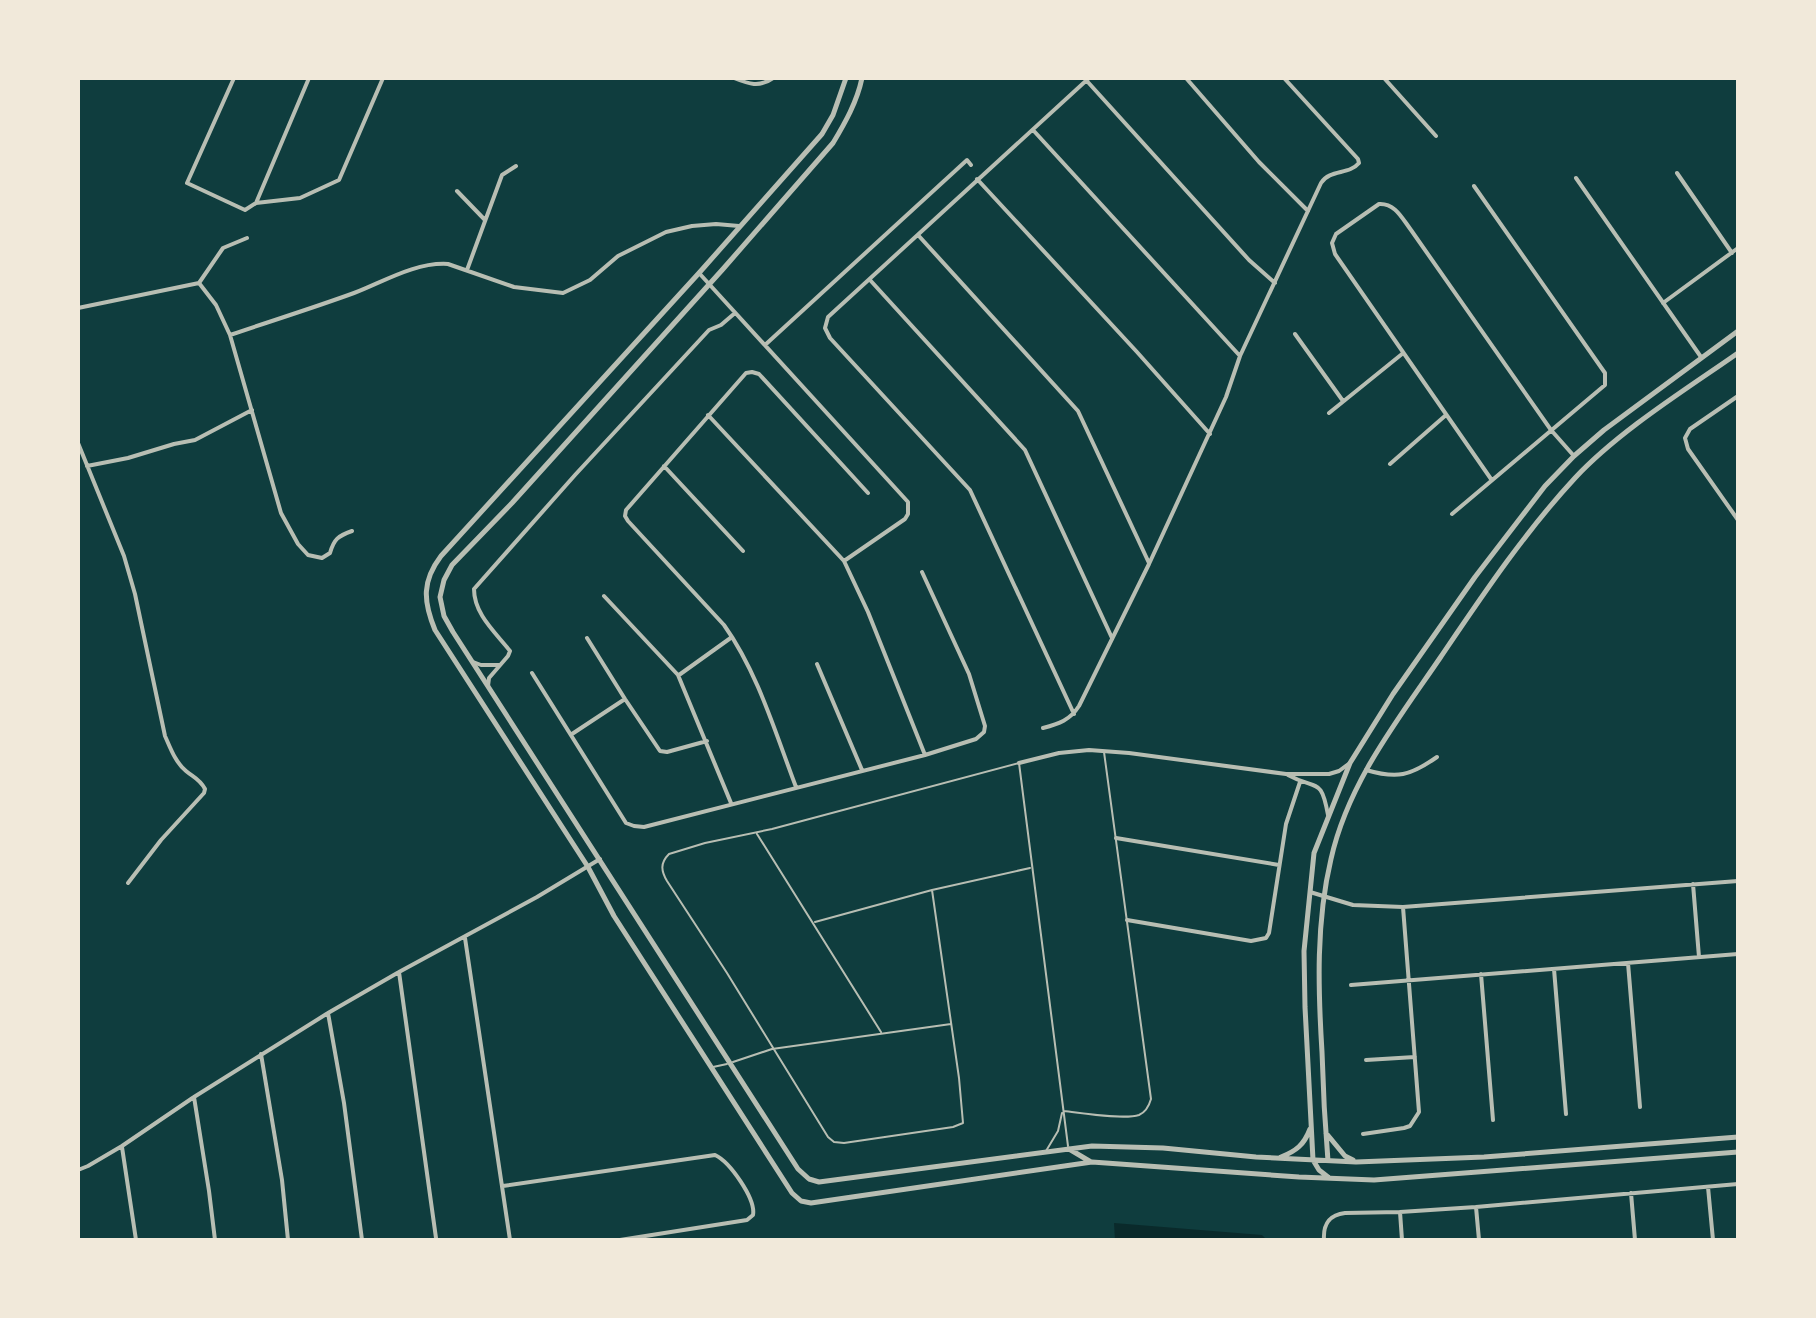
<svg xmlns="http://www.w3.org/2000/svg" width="1816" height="1318" font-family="'Work Sans',sans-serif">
<rect width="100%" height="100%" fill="#0f3d3e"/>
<!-- water -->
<path fill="#0a2a2b" d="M1114,1223L1262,1235L1267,1240H1115Z"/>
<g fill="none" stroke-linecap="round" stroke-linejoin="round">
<!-- service -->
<path stroke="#b8beb3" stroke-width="2" d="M757,834L881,1032
M932,890L959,1078L963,1123L953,1127L844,1143L834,1142L828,1137L727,973L667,881C661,871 660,863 669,854L705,843L772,829L1019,763L1068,1146
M815,922L932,890L1030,868
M733,1062L772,1049L951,1024
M713,1067L727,1064
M1064,1111C1082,1113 1124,1120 1139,1115C1146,1112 1149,1106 1151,1099L1104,752
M1046,1151L1058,1131L1062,1113"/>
<!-- minor -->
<path stroke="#b8beb3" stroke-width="4" d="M234,78L187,183L245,210L256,203L300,198L339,180L383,78
M734,78C749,84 759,88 773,78
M1186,78L1259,162L1308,211
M1384,78L1436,136
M1086,80L1249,260L1275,283
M1033,130L1240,356
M1677,173L1732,253
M1576,178L1701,357
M977,179L1137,352L1210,434
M457,191L485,220
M256,203L309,78
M918,235L1078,411L1149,563
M467,270L502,175L516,166
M699,273L908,502V514L905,519L844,561
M870,280L1025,450L1112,638
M199,283L223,248L247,238
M1663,303L1738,248
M78,308L199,283L216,305L230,335C271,321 313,308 354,293C383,282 415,262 448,264L514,287L563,293L590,280L618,256L666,232L692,226L716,224L739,226
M1295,334L1343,401
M230,335L281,513L298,544L308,555L322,558L330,553C334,539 338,536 352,531
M765,345L967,160L971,165
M1738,396L1690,429L1685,438L1688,449L1738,520
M1329,413L1402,354
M708,415L844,561L868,612L925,755
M78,443L124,556L135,594L165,736C170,747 175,762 186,771C193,777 200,779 205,789L204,793L161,840L128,883
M1390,464L1446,415
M87,466L128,458L174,444L195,440L252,410
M664,466L743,551
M1491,479L1335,254L1332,243L1336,234L1379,204C1395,203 1402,218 1411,230L1551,430L1574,456
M1452,514L1605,385V373L1474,186
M604,596L678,675L731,803
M587,638L625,699L660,751L667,752L707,741
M473,662L481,665H500
M817,664L862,770
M532,673L626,823L634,826L644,827L925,755L976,739L984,732L985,726L969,674L922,572
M679,675L732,637
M488,686L489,678L508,656L510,651C495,632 474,614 474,589L575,475L709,330L721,325L735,313
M1074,714L970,490L830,338L825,328L828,317L1089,78
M1043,728C1059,724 1070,720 1079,706L1149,564L1226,397L1240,356L1321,183C1330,169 1349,175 1359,163L1358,159L1284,78
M572,734L625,699
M1019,763L1059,753L1089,750L1129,753L1286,774H1329L1339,771L1350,763
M1366,770C1397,779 1410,776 1437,757
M1288,775C1317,791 1321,776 1328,815
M796,787C775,732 758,673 724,625L628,521L625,516L626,510L746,373L752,372L759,374L868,493
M1116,838L1279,865
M1693,884L1699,957
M1310,892L1353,905L1403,907L1738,881
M1127,920L1251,941L1266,938L1269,933L1286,824L1300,782
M465,938L510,1240
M1628,963L1640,1107
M1554,969L1566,1114
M399,972L436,1238
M1481,974L1493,1120
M1351,985L1738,954
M328,1013L344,1103L362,1240
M261,1054L282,1180L288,1240
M1366,1060L1415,1057
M194,1097L209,1191L215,1240
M1363,1134L1404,1128L1410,1126L1419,1112L1403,907
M122,1147L136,1240
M78,1170L88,1166L122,1146L194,1097L328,1013L399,972L537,897L600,859
M503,1186L715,1155C730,1162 756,1199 753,1215L747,1220L620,1240
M1708,1187L1713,1240
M1631,1193L1635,1240
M1476,1207L1479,1240
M1400,1212L1402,1240
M1324,1240C1323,1224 1329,1215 1345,1213L1400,1212L1476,1207L1738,1184"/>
<!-- tertiary -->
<path stroke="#b8beb3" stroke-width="5" d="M846,78L833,115L822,134L699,273L441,556C422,581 423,601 435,630L588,867L614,916L792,1193L801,1201L811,1203L1092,1162L1299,1177L1374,1180L1738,1152
M862,78C857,102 845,123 833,143L723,269L512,503L452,565L444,580L440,597L444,616L453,632L798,1169L809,1179L819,1182L1092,1146L1163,1148L1256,1157L1356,1162L1484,1157L1738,1137
M1326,1133L1345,1156L1353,1160
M1069,1149L1091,1162
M1281,1157C1296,1151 1304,1145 1310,1129
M1328,1161C1325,1125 1323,1089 1322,1052C1318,988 1316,922 1331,859C1348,783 1397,721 1440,658C1482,596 1524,533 1575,478C1619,431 1685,390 1738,353
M1328,1177L1319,1170L1313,1160L1305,1007L1304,951L1314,853L1350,763L1393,694L1475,577L1545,486L1574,456L1604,430L1738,331"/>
</g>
<!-- border -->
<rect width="1816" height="1318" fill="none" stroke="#f1e9da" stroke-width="160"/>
</svg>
